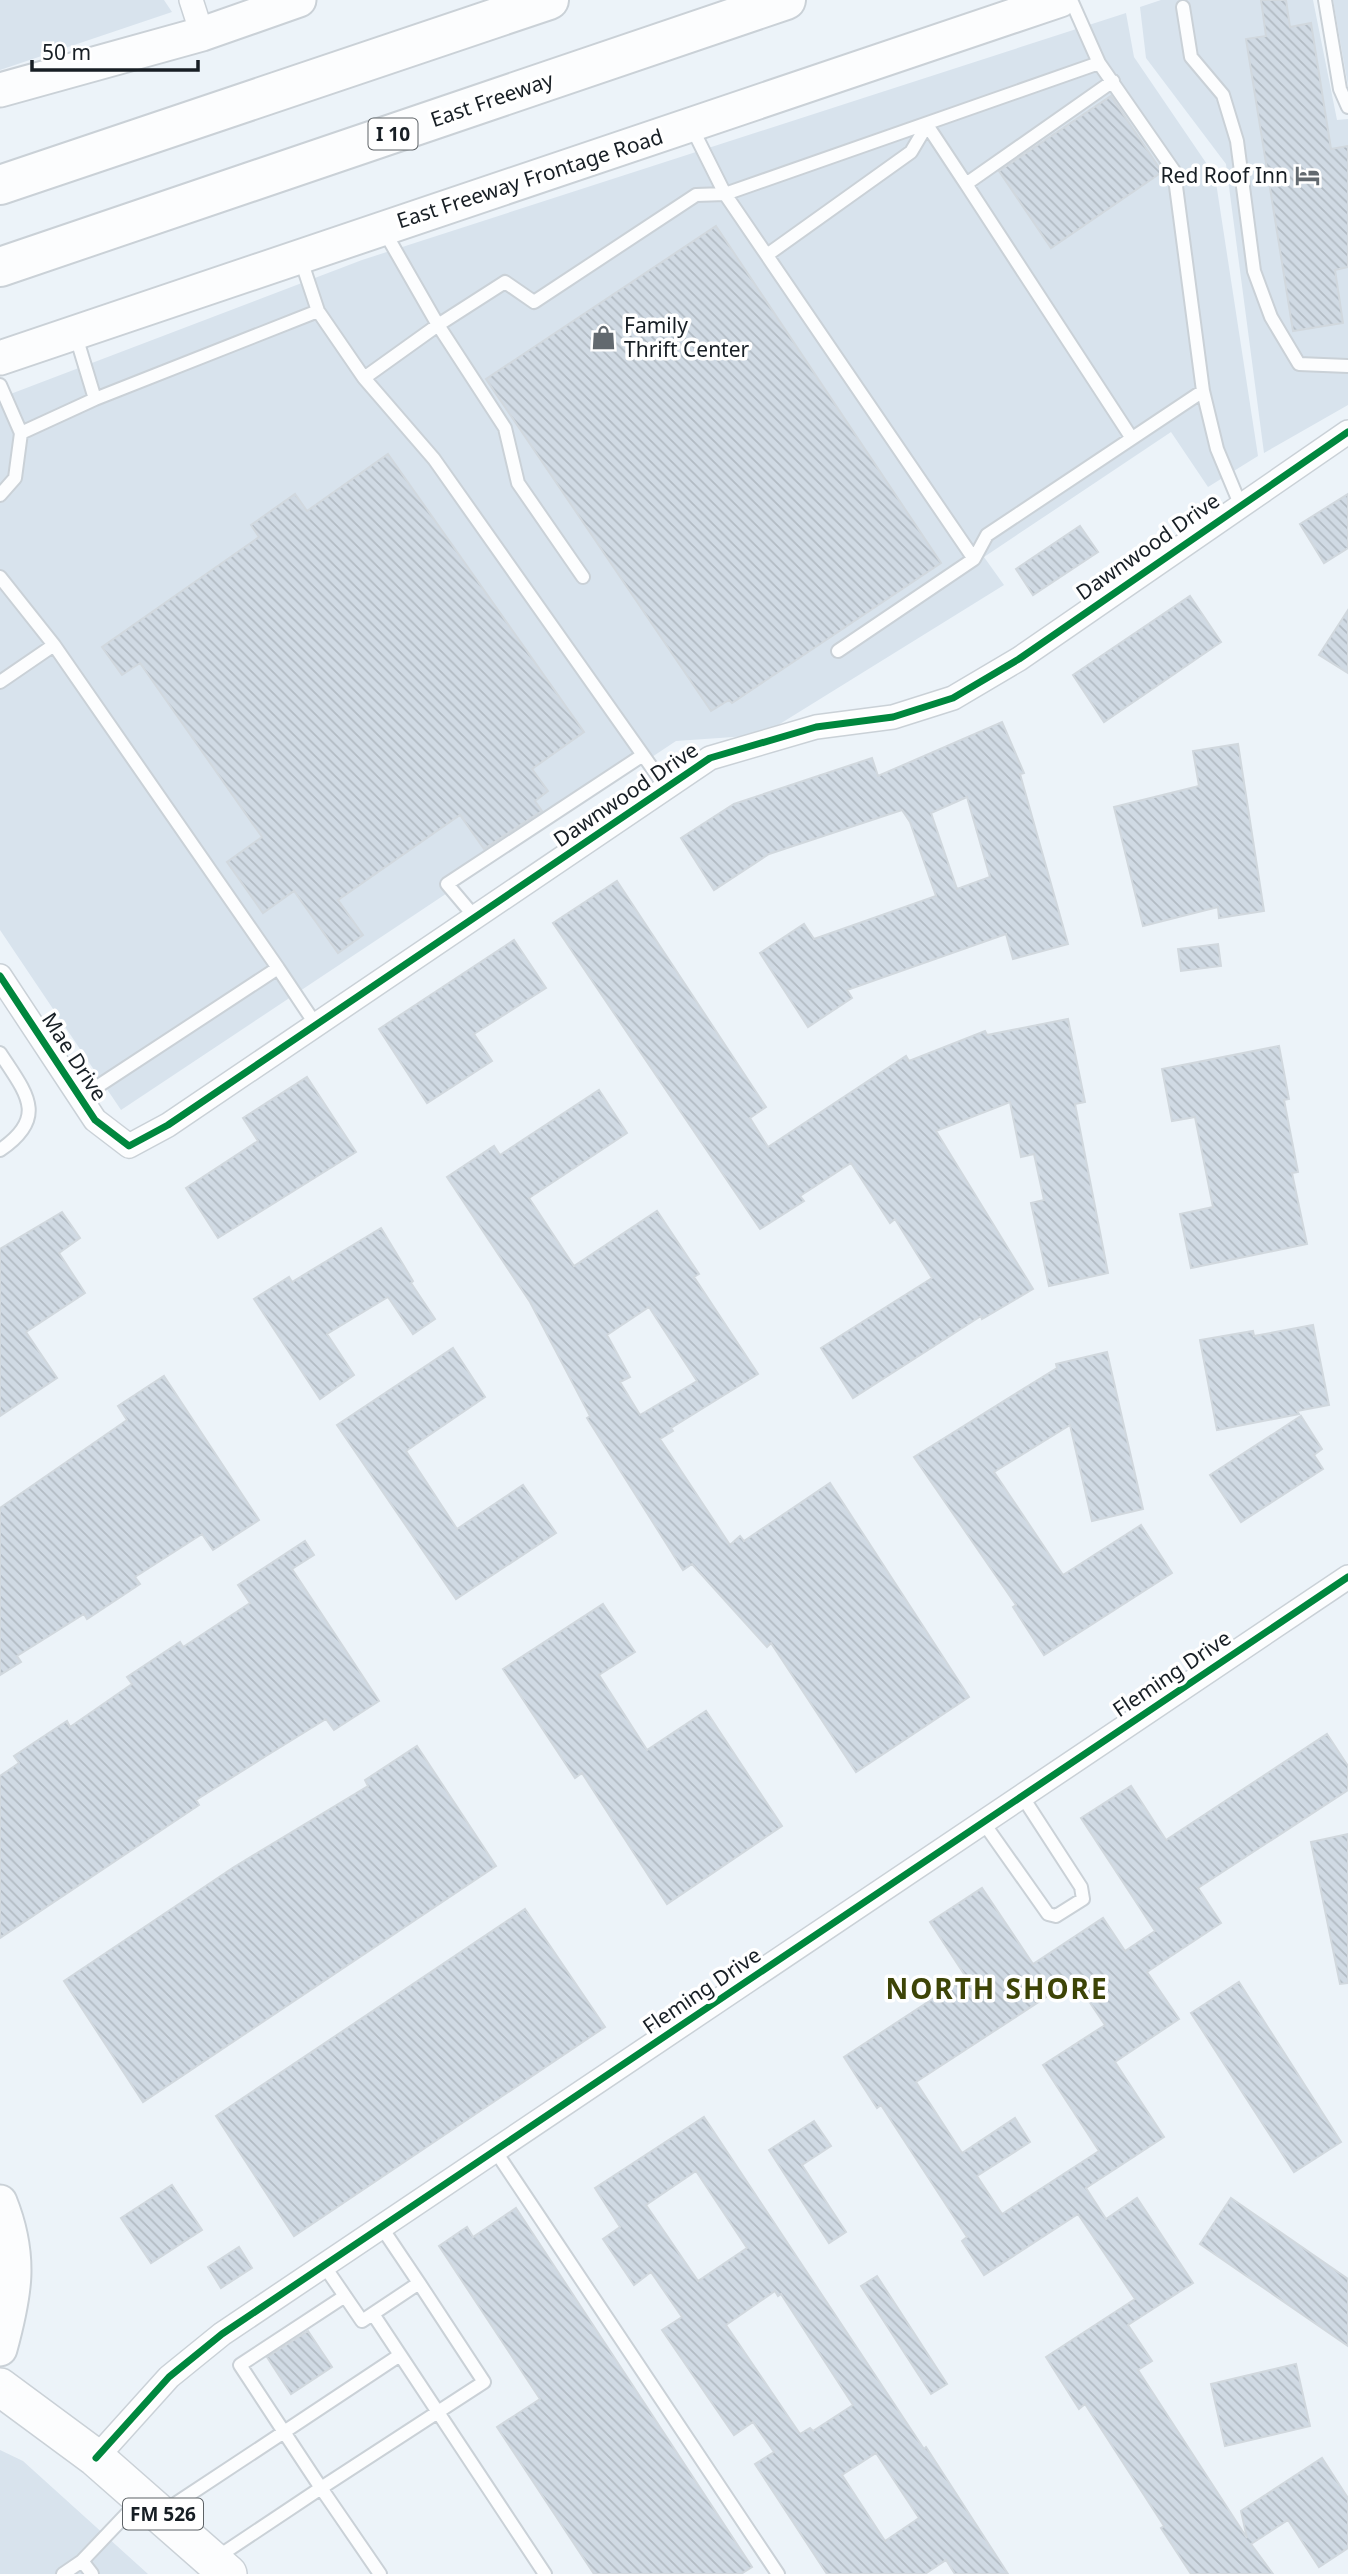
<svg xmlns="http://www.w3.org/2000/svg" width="1348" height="2574" font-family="'Noto Sans',sans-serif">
<defs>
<pattern id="building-back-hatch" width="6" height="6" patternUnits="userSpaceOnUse" patternTransform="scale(1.75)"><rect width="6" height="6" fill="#d0dae4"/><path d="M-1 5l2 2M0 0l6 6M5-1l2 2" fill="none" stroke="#b2bbc3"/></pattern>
</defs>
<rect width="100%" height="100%" fill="#ecf3f9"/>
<!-- built -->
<path fill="#d8e3ed" d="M0,0H164L172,12L0,70Z
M1161,0H1313L1337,120L1348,119V405L1264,453L1226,164L1146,58L1140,7Z
M1333,0H1348V86Z
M1126,13L1134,57L1215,176L1258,456L1208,487L1171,432L984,557L1004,585L762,735L676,741L121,1110L0,930V398L362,260Z
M0,2450L23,2461L148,2574H0Z"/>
<!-- building -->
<path fill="url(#building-back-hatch)" stroke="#d1d8de" stroke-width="2" fill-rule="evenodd" d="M1261,0H1286L1290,27L1311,23L1331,149L1348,146V267L1335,270L1343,323L1293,331L1246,39L1266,36Z
M1111,96L1162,172L1051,248L999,171Z
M716,226L941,563L732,703L729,700L711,711L486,379Z
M388,454L584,732L532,769L548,791L535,801L542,811L484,849L460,815L338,900L363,935L338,953L294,891L263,913L227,862L262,837L140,663L122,675L102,647L259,537L251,525L295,494L307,511Z
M1348,494V548L1324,563L1300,524Z
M1080,526L1098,552L1033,595L1016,569Z
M1190,596L1221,642L1104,722L1073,675Z
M1348,610V673L1319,655Z
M1002,722L1024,773L1020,774L1068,944L1013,959L1006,934L847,990L852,998L808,1027L760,953L804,924L814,939L936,896L910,822L902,810L769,854L714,890L681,838L734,804L872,758L878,776ZM967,797L990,877L957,889L931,813Z
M1238,744L1264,911L1219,918L1218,907L1143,926L1114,807L1199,786L1193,751Z
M617,881L766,1107L750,1118L768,1147L906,1056L909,1061L985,1031L987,1035L1068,1019L1085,1102L1075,1104L1108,1273L1049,1286L1031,1203L1044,1200L1034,1154L1021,1157L1010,1102L936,1131L1033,1289L982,1319L981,1316L853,1398L821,1348L932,1278L895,1219L890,1223L851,1163L800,1196L804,1201L760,1229L553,923Z
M514,940L546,988L474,1034L492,1061L427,1103L379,1029Z
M1218,944L1221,966L1181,971L1178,949Z
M1279,1046L1289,1099L1284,1100L1298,1172L1292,1173L1307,1244L1191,1268L1180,1214L1213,1207L1195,1117L1172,1121L1162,1069Z
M307,1077L356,1152L218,1238L186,1188L258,1141L243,1118Z
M599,1090L627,1133L529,1198L574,1266L657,1211L699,1274L694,1277L758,1374L671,1428L673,1431L660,1439L730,1545L740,1536L744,1541L830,1483L969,1697L856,1772L771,1643L767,1647L692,1564L683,1570L587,1418L590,1416L530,1302L447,1177L494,1146L500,1155ZM649,1307L697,1381L640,1415L620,1382L630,1377L607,1335Z
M62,1212L80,1238L59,1253L85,1293L26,1332L57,1378L0,1416V1249Z
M381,1228L413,1281L411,1283L435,1319L413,1334L388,1297L327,1334L354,1375L320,1399L254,1299L289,1277L292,1282Z
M1313,1325L1329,1405L1297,1411L1299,1414L1217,1430L1200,1340L1253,1331L1254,1336Z
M453,1348L485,1397L406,1451L457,1529L523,1485L556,1533L456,1599L337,1425Z
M1107,1352L1143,1509L1092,1521L1070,1425L994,1472L1063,1575L1141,1525L1172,1573L1044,1655L1013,1607L1016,1605L914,1457L1057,1368L1056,1364Z
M164,1376L259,1520L213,1550L202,1534L135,1577L140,1584L87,1619L84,1614L17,1656L21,1662L0,1675V1508L127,1420L118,1406Z
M1301,1416L1322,1449L1314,1455L1323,1469L1241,1522L1210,1475Z
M305,1541L314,1555L292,1569L379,1701L334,1730L326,1719L266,1756L196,1800L199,1805L0,1938V1776L19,1763L14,1756L67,1721L70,1727L132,1684L127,1677L180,1642L183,1647L250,1603L238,1585Z
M603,1604L635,1652L599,1675L647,1750L706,1711L782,1826L667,1904L582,1773L575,1778L503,1669Z
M1327,1734L1348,1766V1790L1198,1888L1221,1923L1147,1972L1179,2019L1115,2062L1164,2137L1086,2188L1106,2219L1137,2198L1193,2283L1128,2325L1152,2361L1138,2370L1247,2538L1241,2511L1322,2458L1348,2498V2548L1319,2567L1288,2520L1251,2544L1273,2574H1191L1161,2528L1164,2526L1085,2404L1079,2409L1046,2357L1135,2299L1078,2214L984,2275L962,2241L967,2237L881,2105L877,2108L844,2057L966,1977L930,1922L982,1888L1033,1964L1103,1918L1125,1951L1155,1931L1081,1818L1131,1786L1166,1840ZM1074,1979L1105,2025L1043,2065L1099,2151L1002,2214L977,2176L1030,2142L1015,2118L962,2153L916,2082Z
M417,1746L496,1866L143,2102L64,1981L234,1867L368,1786L365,1780Z
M1348,1834V1983L1340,1984L1311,1842Z
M525,1909L605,2027L294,2236L216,2116Z
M1239,1982L1341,2142L1294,2172L1191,2013Z
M704,2117L924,2449L926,2447L1008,2574H955L946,2560L925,2574H827L755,2464L774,2452L753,2422L734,2435L662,2330L682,2317L651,2272L634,2285L603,2239L620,2227L595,2188ZM696,2171L747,2248L698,2281L646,2205ZM775,2291L778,2296L781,2294L853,2405L813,2431L810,2428L800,2434L726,2325ZM876,2453L919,2518L885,2541L842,2475Z
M814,2121L831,2146L802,2165L846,2232L829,2243L769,2150Z
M172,2185L202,2230L151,2263L121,2218Z
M1231,2198L1348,2279V2346L1200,2244Z
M516,2208L752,2567L741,2574H594L497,2427L540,2399L439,2246L467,2227L473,2237Z
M239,2247L252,2268L221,2288L208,2267Z
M877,2276L947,2384L931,2394L861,2286Z
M308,2331L332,2367L291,2394L267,2357Z
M1296,2364L1310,2426L1225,2446L1211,2384Z"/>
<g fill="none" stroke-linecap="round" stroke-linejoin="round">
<defs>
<path id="lane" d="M1071,0L1099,63
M1325,0L1340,89L1348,107
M1183,7L1191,57L1223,95L1237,141L1254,271L1271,317L1299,364L1348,366
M691,126L725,194L974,559
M966,184L1131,437
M383,229L438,325L505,428L518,483L583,577
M767,255L911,152L927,125L966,184L1113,81
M318,311L364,378L434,459L667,789
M364,378L438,325L505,282L534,302L696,195L725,194L1099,63L1174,171L1203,391L987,535L974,559L838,651
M0,385L21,433
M1203,391L1217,449L1240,504
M95,399L318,311L300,257
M0,495L15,478L21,433L95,399L75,333
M0,577L54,645
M0,682L54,645L278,968
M474,916L447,884L643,755
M0,1053C26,1093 49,1117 0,1150
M80,1098L278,968L316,1025
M983,1822L1048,1914L1056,1916L1083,1899L1081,1887L1022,1796
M496,2152L778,2574
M325,2267L362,2321L419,2283L382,2228
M345,2296L240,2365L284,2432L400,2355
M373,2314L545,2574
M163,2512L284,2432L321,2488L216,2558
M82,2561L140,2500
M63,2574L82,2561L92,2574
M380,2574L321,2488L484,2382L419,2283"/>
<path id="street" d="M191,0L202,34
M0,976L95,1120L129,1146L168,1125L710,758L816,727L893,717L953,698L1019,659L1348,432
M96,2458L169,2377L222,2334L1348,1577"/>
<path id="secondary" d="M0,90L202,34L299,0
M0,358L1060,0
M0,2202C22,2257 15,2294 0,2349"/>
<path id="primary" d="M0,2387L96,2458L228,2574"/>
<path id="highway" d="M0,185L549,0
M0,267L786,0"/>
</defs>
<!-- lane casing -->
<use href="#lane" stroke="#cad1d7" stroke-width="16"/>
<!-- street casing -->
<use href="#street" stroke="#cad1d7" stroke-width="26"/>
<!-- secondary casing -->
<use href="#secondary" stroke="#cad1d7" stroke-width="37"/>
<!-- primary casing -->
<use href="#primary" stroke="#cad1d7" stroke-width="40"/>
<!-- highway casing -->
<use href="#highway" stroke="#cad1d7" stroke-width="42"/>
<!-- lane -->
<use href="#lane" stroke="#fcfdfe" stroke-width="12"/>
<!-- street -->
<use href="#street" stroke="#fcfdfe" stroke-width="23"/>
<!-- secondary -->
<use href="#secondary" stroke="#fcfdfe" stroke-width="33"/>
<!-- primary -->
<use href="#primary" stroke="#fcfdfe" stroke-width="37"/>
<!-- highway -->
<use href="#highway" stroke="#fcfdfe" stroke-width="38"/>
<defs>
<path id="cycleway" d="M0,976L95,1120L129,1146L168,1125L710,758L816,727L893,717L953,698L1019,659L1348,432
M96,2458L169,2377L222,2334L1348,1577"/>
</defs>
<!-- cycleway casing -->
<use href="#cycleway" stroke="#fff" stroke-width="11"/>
<!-- cycleway -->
<use href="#cycleway" stroke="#00873e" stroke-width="7"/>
</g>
<!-- icons -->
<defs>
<symbol id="hotel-bare" viewBox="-9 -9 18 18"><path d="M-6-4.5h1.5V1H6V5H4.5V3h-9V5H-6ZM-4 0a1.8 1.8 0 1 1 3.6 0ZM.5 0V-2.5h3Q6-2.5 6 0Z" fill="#62696f" stroke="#fff" stroke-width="2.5" paint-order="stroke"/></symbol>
<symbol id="shop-bare" viewBox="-9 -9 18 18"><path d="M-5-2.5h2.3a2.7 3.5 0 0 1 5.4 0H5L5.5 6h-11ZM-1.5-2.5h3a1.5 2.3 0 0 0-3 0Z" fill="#62696f" stroke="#fff" stroke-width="2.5" paint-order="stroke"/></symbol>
</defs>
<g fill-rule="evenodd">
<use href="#hotel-bare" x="1290" y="158" width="35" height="35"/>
<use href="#shop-bare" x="586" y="320" width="35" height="35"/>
</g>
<g text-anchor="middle" stroke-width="7" stroke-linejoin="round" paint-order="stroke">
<!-- shield labels -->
<g fill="#fff" stroke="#5d6266" stroke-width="2">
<rect x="368.5" y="118.5" width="49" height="31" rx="5"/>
<rect x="123" y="2498.5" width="80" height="31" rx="5"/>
</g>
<g font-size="19" font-weight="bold" fill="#171e24">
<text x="393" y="141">I 10</text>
<text x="163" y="2521">FM 526</text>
</g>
<!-- street labels -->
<g font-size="21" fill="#171e24" stroke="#fff">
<text transform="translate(492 100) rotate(-19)" y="7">East Freeway</text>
<text transform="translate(530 179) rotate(-18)" y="7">East Freeway Frontage Road</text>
<text transform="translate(1148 547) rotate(-35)" y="7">Dawnwood Drive</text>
<text transform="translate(626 795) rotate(-34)" y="7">Dawnwood Drive</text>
<text transform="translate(74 1057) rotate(57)" y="7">Mae Drive</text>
<text transform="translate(1172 1674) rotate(-34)" y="7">Fleming Drive</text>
<text transform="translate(702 1991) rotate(-34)" y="7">Fleming Drive</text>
</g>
<!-- poi labels -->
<g font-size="21" fill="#171e24" stroke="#fff" text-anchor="end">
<text x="1288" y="183">Red Roof Inn</text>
<text x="624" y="333" text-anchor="start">Family<tspan x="624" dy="24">Thrift Center</tspan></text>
</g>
<!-- district labels -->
<g font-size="28" font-weight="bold" letter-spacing="2" fill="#3d4407" stroke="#fff">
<text x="997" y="1999">NORTH SHORE</text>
</g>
</g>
<!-- scale -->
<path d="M32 60v10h166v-10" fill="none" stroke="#171e24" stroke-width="3.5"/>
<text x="42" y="60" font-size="21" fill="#171e24" stroke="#ffffff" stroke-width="5" paint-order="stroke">50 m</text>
</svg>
